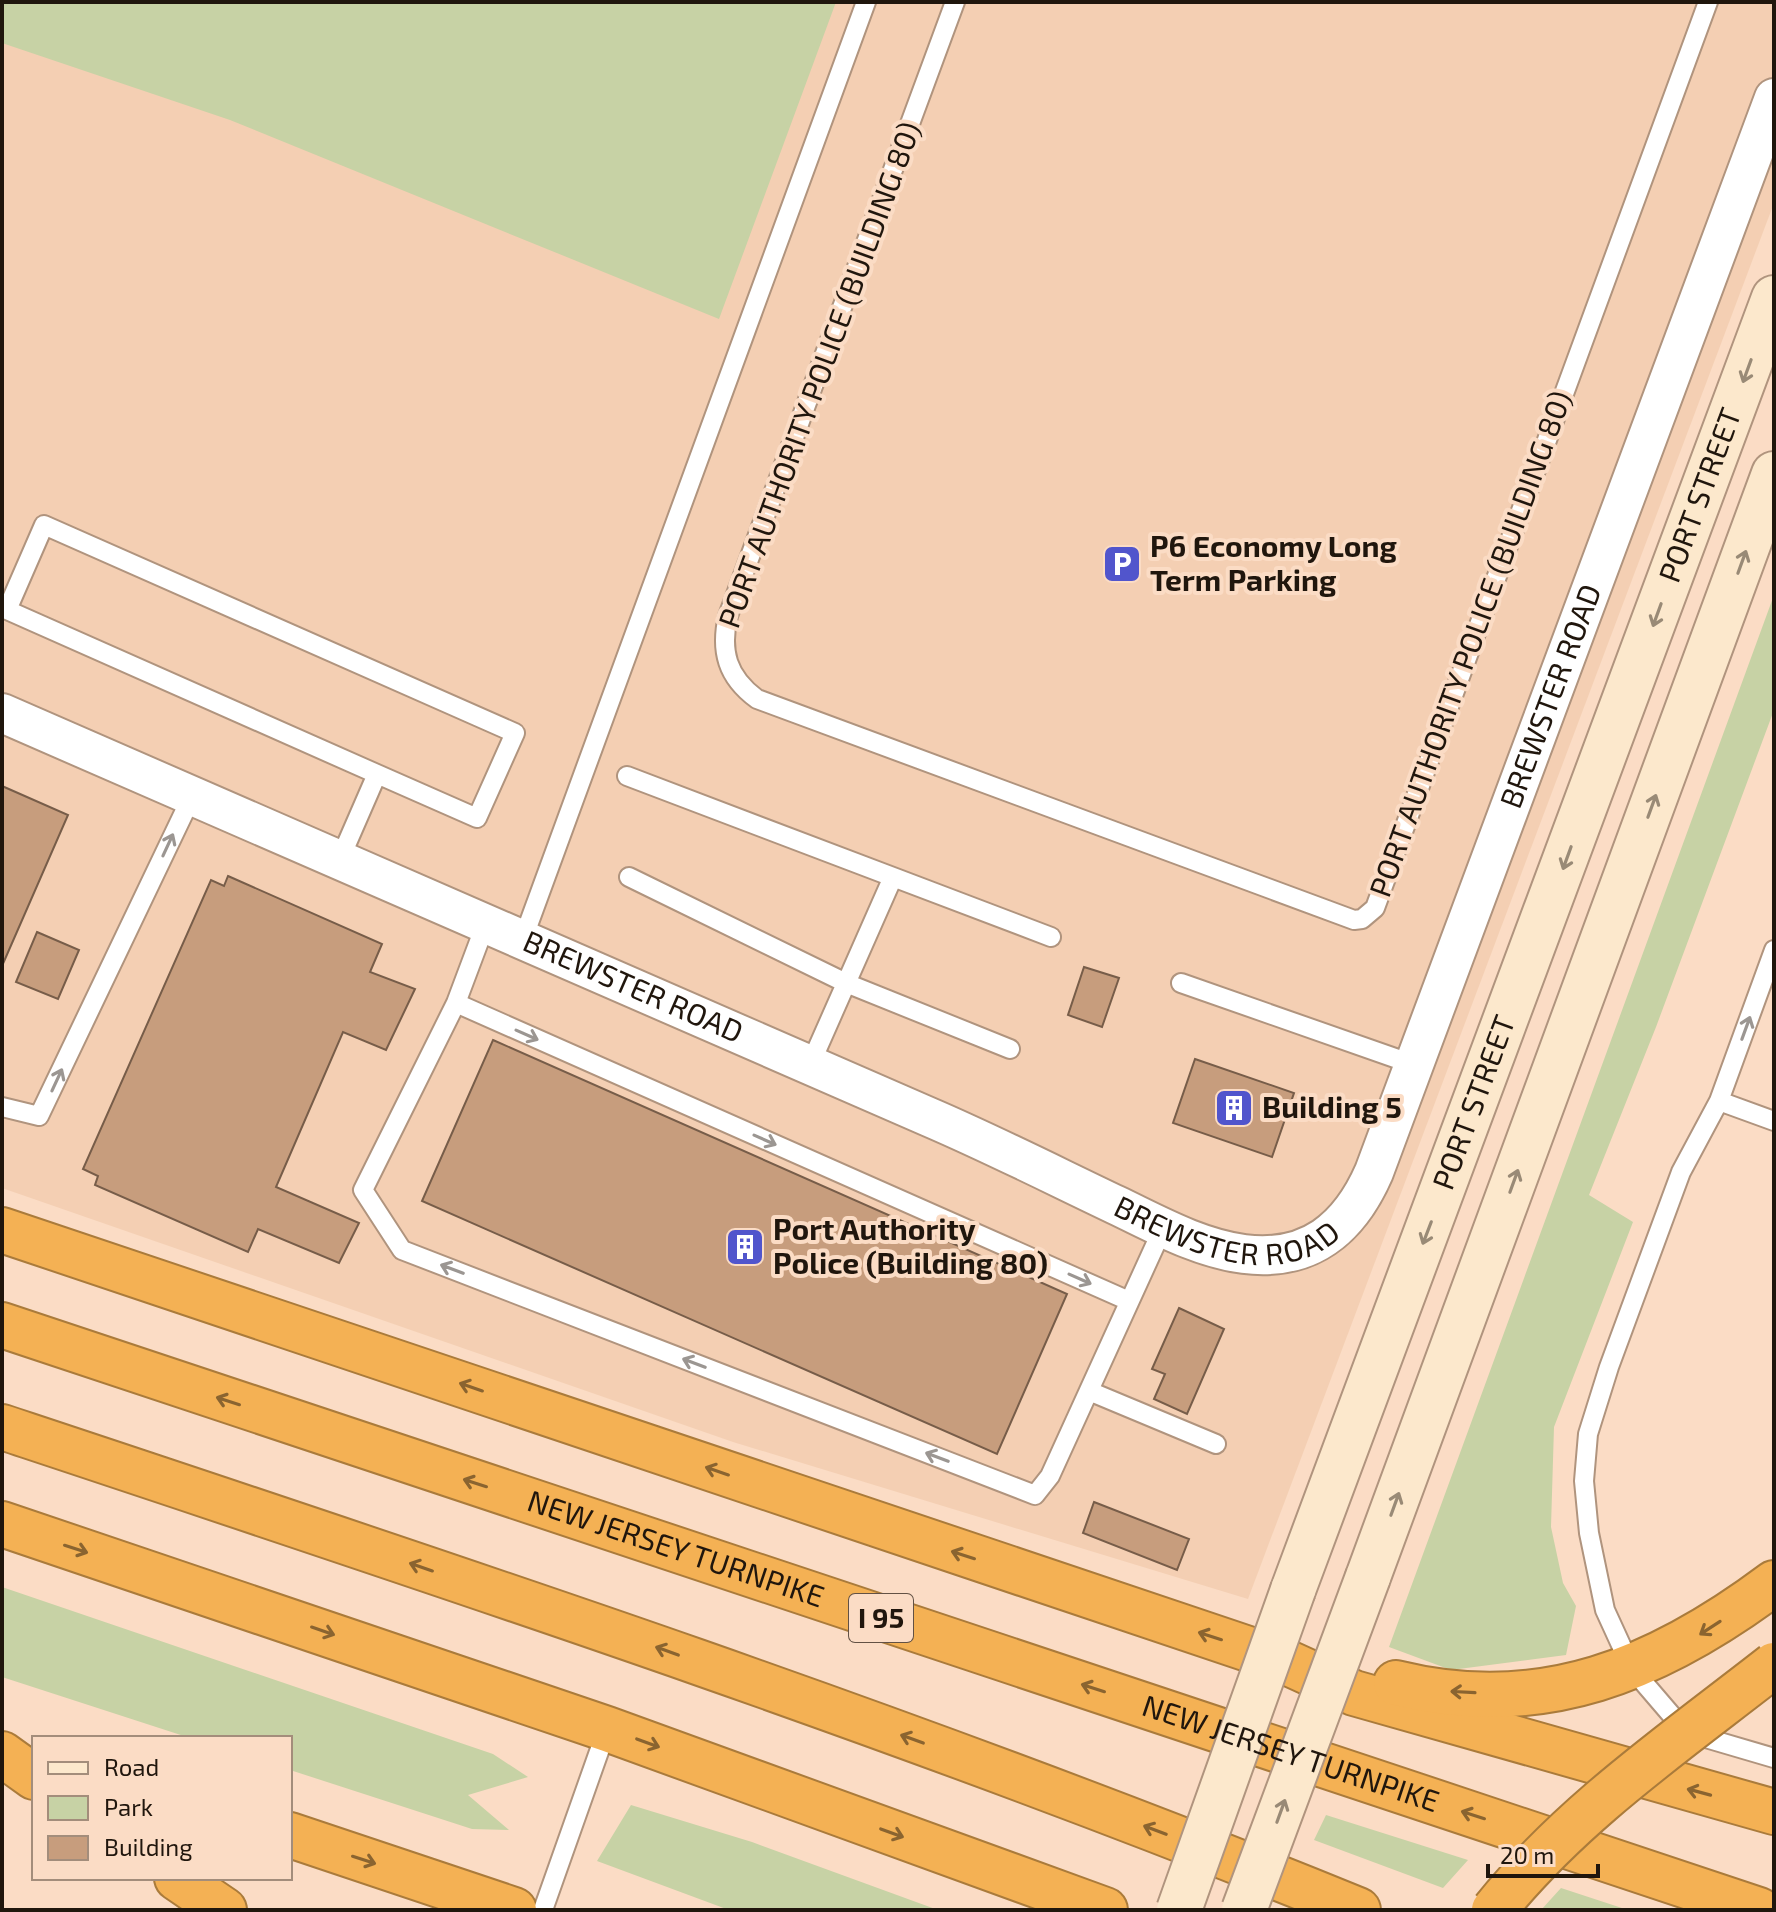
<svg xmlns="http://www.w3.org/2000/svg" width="1776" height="1912" font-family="'Exo 2',sans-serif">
<rect width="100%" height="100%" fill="#fbdcc5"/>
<!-- built -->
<path fill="#f4cfb3" d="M2,2H1774V203L1248,1599L733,1442L2,1188Z"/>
<!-- green -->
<path fill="#c7d2a5" d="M2,2H836L719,319L230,120L2,43Z
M1774,595V710L1656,1027L1589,1195L1633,1222L1554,1427L1551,1527L1563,1583L1576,1606L1566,1655L1451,1670L1389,1647Z
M2,1587L493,1754L528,1777L468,1795L509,1830L472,1829L290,1770V1738H190L2,1677Z
M631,1805L752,1842L938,1910H729L597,1861Z
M1326,1815L1468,1860L1443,1888L1314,1840Z
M1561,1888L1628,1910H1541Z"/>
<!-- building -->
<path fill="#c79d7d" stroke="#775d49" stroke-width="2" d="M2,786L68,815L2,966Z
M228,876L382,944L370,972L415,989L386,1050L343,1032L276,1187L359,1223L339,1263L258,1229L248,1252L95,1185L98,1176L83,1169L211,880L224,886Z
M37,932L79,950L58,999L16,982Z
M1084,967L1119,978L1102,1027L1068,1015Z
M493,1040L1067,1294L997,1454L422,1201Z
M1195,1059L1294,1093L1272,1157L1173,1123Z
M1179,1308L1224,1329L1187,1414L1154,1399L1165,1374L1152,1369Z
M1094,1502L1189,1539L1177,1570L1083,1533Z"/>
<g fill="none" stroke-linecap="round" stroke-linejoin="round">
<defs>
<path id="service" d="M955,2L728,616C720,651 727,677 757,699L1354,920L1362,919L1375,908L1708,2
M627,776L893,877L810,1065
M340,859L377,774L477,818L515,733L44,525L7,610L377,774
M629,877L846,983L1010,1049
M893,877L1051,937
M486,923L456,1003L363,1190L402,1250L1035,1495L1050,1476L1163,1228
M523,939L866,2
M1774,950L1719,1101L1681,1172L1609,1367L1588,1434L1584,1481L1589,1533L1605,1610L1632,1669L1674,1718L1699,1736L1774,1758
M1181,983L1415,1065
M456,1003L1129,1301
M1719,1101L1774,1121
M2,1107L39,1116L192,796
M1089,1391L1216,1444
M543,1910L607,1729"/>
<g id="minor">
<path id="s1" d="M2,713C311,847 620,981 929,1117C992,1144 1053,1175 1116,1205C1156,1224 1198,1248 1244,1254C1309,1262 1349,1229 1374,1172L1774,98"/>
</g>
<g id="secondary">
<path d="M1368,1577L1774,474"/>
<path id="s2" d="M1293,1590L1774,298"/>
</g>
<g id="motorway">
<path d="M2,1230L1284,1661L1354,1693L1774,1812"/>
<path id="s3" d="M2,1325L1759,1910"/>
<path d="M2,1427C457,1578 914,1729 1358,1910"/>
<path d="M2,1524L607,1729L1105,1910"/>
<path d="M1396,1683C1542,1719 1659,1669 1774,1583"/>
<path d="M2,1754L34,1777"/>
<path d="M290,1835L514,1910"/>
<path d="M177,1878L224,1910"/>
</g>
</defs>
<!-- service casing -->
<use href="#service" stroke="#b0947e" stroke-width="22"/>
<!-- minor casing -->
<use href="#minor" stroke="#b0947e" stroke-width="42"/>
<!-- secondary casing -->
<use href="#secondary" stroke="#b0947e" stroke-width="48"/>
<!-- motorway casing -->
<use href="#motorway" stroke="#aa7b3b" stroke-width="48"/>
<!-- service -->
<use href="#service" stroke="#fff" stroke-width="18"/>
<!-- minor -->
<use href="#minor" stroke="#fff" stroke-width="38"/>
<!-- secondary -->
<use href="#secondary" stroke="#fce8cc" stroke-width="44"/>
<!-- motorway -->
<use href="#motorway" stroke="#f4b154" stroke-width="44"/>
<defs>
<path id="secondary-bridge" d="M1179,1910L1293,1590
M1244,1910L1368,1577"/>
<path id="motorway-bridge" d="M1494,1910C1572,1813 1677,1741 1774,1665"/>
</defs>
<!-- secondary-bridge casing -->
<use href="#secondary-bridge" stroke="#b0947e" stroke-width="48" stroke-linecap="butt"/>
<!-- motorway-bridge casing -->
<use href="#motorway-bridge" stroke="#aa7b3b" stroke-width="48" stroke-linecap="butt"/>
<!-- secondary-bridge -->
<use href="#secondary-bridge" stroke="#fce8cc" stroke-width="44"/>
<!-- motorway-bridge -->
<use href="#motorway-bridge" stroke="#f4b154" stroke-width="44"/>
</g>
<!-- one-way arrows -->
<defs><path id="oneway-shaft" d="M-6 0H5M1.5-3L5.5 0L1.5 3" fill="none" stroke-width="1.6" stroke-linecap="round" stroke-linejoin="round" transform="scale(2)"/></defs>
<g stroke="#998a76">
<use href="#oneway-shaft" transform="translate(1747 371) rotate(110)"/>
<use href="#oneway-shaft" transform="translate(1742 562) rotate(-70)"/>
<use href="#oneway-shaft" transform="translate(1657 615) rotate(110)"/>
<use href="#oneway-shaft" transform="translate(1652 806) rotate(-70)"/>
<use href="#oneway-shaft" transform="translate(1567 858) rotate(110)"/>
<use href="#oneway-shaft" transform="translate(1514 1181) rotate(-70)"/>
<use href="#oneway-shaft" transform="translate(1427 1233) rotate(111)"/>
<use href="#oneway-shaft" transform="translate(1395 1504) rotate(-70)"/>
<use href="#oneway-shaft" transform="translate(1281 1811) rotate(-70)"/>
</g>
<g stroke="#9b9692">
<use href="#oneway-shaft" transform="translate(168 845) rotate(-65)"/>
<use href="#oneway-shaft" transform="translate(1746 1028) rotate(-70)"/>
<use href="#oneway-shaft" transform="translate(527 1035) rotate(24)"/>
<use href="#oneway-shaft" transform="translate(57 1080) rotate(-65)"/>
<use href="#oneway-shaft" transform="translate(765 1140) rotate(24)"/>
<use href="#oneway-shaft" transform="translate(452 1269) rotate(-159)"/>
<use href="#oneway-shaft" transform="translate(1080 1279) rotate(24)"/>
<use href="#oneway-shaft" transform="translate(694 1363) rotate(-159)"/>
<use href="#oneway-shaft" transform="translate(937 1457) rotate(-159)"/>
</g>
<g stroke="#8a6430">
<use href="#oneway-shaft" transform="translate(471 1387) rotate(-161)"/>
<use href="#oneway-shaft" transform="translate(228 1401) rotate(-162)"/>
<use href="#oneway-shaft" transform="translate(717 1471) rotate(-161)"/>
<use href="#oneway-shaft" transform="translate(475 1483) rotate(-162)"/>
<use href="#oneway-shaft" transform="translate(76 1549) rotate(18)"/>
<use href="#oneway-shaft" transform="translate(963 1555) rotate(-162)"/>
<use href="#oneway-shaft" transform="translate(421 1567) rotate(-161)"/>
<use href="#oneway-shaft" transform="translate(1710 1628) rotate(147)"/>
<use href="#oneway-shaft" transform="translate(323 1631) rotate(19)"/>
<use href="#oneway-shaft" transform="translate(1210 1636) rotate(-162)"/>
<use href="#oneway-shaft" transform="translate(667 1651) rotate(-160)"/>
<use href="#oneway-shaft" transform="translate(1093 1688) rotate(-162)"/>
<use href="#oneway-shaft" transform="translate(1463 1692) rotate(-177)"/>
<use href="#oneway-shaft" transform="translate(912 1739) rotate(-160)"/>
<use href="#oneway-shaft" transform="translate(648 1743) rotate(20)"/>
<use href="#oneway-shaft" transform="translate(1699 1792) rotate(-165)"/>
<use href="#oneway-shaft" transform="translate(1473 1815) rotate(-162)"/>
<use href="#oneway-shaft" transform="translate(1155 1830) rotate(-159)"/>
<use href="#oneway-shaft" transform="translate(892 1833) rotate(20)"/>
<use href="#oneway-shaft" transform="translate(364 1860) rotate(18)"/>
</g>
<!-- icons -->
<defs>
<symbol id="parking-square" viewBox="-11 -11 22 22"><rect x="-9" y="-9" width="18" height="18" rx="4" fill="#5155cc" stroke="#fbdcc5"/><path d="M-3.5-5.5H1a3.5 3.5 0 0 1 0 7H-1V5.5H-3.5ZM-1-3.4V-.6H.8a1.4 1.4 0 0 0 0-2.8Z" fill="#fff"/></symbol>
<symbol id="building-square" viewBox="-11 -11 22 22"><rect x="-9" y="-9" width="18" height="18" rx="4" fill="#5155cc" stroke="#fbdcc5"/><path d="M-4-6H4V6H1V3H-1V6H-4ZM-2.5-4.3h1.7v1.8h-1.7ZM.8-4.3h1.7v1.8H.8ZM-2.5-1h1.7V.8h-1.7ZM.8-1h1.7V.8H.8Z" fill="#fff"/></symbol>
</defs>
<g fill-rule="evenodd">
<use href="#parking-square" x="1100" y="542" width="44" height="44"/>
<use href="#building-square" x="1212" y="1086" width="44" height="44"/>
<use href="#building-square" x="723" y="1225" width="44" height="44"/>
</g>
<g text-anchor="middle" stroke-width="8" stroke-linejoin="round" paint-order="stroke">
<!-- shield labels -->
<rect fill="#fbdcc5" stroke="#625144" stroke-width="2" x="849" y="1594" width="64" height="48" rx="6"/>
<g font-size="28" font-weight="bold" fill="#20160d">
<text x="881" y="1628">I 95</text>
</g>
<!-- street labels -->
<g font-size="30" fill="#20160d" stroke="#fbdcc5">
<text transform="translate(820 375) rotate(-70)" y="10">PORT AUTHORITY POLICE (BUILDING 80)</text>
<text dy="10" stroke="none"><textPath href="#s2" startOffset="1168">PORT STREET</textPath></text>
<text transform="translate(1471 644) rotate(-70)" y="10">PORT AUTHORITY POLICE (BUILDING 80)</text>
<text dy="10" stroke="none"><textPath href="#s1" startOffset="2030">BREWSTER ROAD</textPath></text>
<text dy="10" stroke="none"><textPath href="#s1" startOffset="688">BREWSTER ROAD</textPath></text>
<text dy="10" stroke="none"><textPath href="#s2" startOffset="520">PORT STREET</textPath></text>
<text dy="10" stroke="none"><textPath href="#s1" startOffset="1336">BREWSTER ROAD</textPath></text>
<text dy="10" stroke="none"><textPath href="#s3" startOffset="710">NEW JERSEY TURNPIKE</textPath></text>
<text dy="10" stroke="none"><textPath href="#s3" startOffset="1358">NEW JERSEY TURNPIKE</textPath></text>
</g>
<!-- poi labels -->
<g font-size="30" font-weight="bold" fill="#20160d" stroke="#fbdcc5" text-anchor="start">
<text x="1150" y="557">P6 Economy Long<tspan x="1150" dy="34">Term Parking</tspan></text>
<text x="1262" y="1118">Building 5</text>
<text x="773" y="1240">Port Authority<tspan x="773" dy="34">Police (Building 80)</tspan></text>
</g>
</g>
<!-- border -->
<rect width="1776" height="1912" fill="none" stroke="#20160d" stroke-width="8"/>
<!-- legend -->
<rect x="32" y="1736" width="260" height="144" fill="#fbdcc5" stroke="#a38d7b" stroke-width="2"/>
<rect x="48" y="1762" width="40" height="12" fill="#fce8cc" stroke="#a38d7b" stroke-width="2"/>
<text x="104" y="1776" font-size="24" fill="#20160d">Road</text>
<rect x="48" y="1796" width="40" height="24" fill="#c7d2a5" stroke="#a38d7b" stroke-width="2"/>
<text x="104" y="1816" font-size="24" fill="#20160d">Park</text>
<rect x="48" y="1836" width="40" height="24" fill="#c79d7d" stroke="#a38d7b" stroke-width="2"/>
<text x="104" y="1856" font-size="24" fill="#20160d">Building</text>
<!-- scale -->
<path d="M1488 1864v12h110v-12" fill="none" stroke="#20160d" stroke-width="4"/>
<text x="1500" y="1864" font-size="24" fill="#20160d" stroke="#fbdcc5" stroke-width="6" paint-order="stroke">20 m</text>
</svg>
